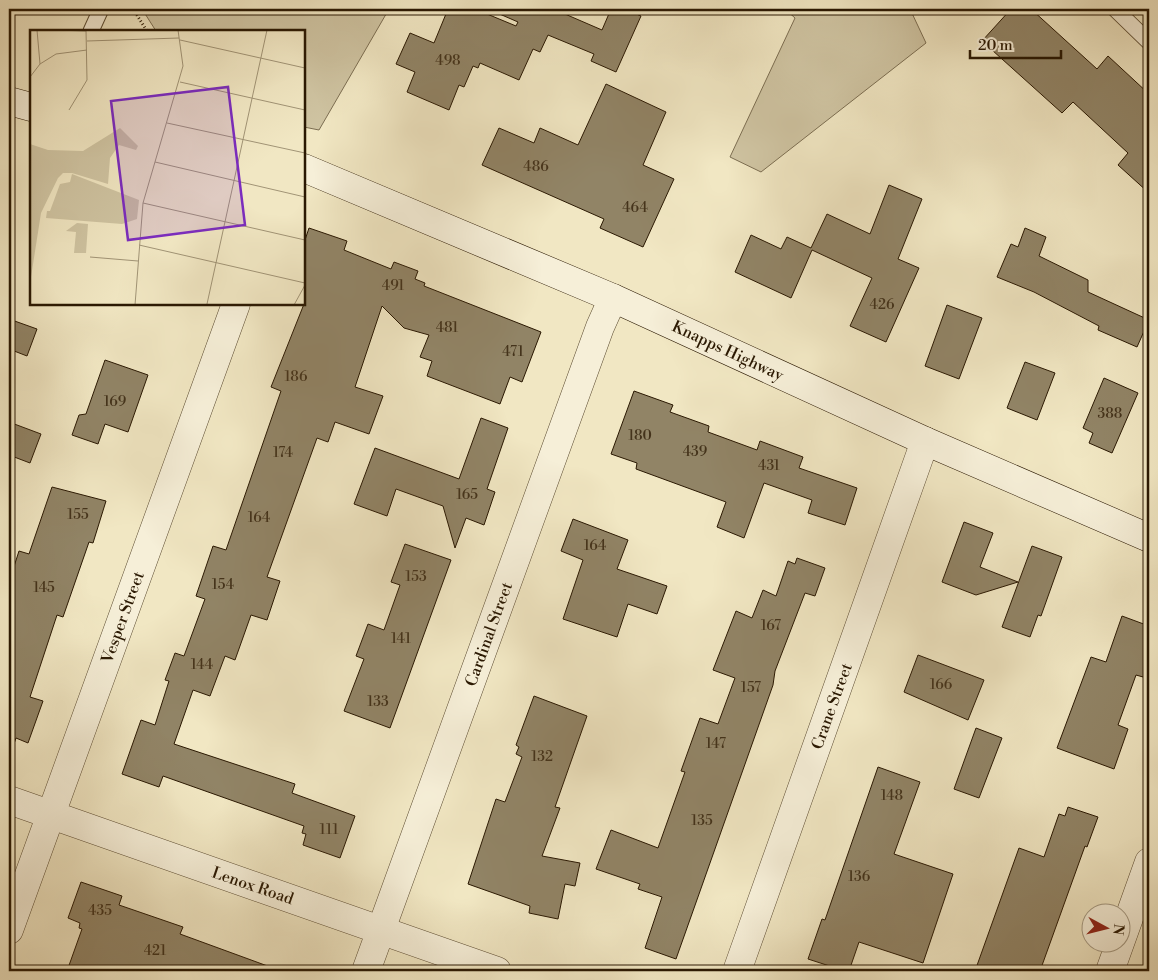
<svg xmlns="http://www.w3.org/2000/svg" width="1158" height="980" font-family="'Libre Bodoni',serif">
<rect width="100%" height="100%" fill="#f1e7c3"/>
<filter id="stains"><feTurbulence type="fractalNoise" baseFrequency=".004" numOctaves="4"/><feColorMatrix values="0 0 0 0 .2 0 0 0 0 .09 0 0 0 0 .02 0 0 0 .5 -.17"/></filter>
<radialGradient id="worn" r=".72"><stop offset=".6" stop-color="#630" stop-opacity="0"/><stop offset="1" stop-color="#630" stop-opacity=".3"/></radialGradient>
<!-- green -->
<path fill="#cfc4a2" stroke="#7c6e52" d="M142,9H389L319,130L304,127V31H156Z
M785,9H910L926,43L761,172L730,157L795,18Z"/>
<!-- building -->
<path fill="#918466" stroke="#2a1802" d="M448,9H475L516,26L518,22L488,9H559L558,11L602,30L611,9H625L641,16L616,72L591,61L594,54L548,35L540,52L533,49L519,80L480,63L478,68L473,66L464,87L459,85L449,110L407,92L415,72L396,64L410,33L434,43Z
M1011,9H1031L1097,69L1108,56L1149,94V193L1118,165L1128,153L1073,102L1062,113L982,41Z
M606,84L666,112L643,165L674,179L643,247L600,228L604,219L482,165L499,128L534,143L540,128L578,145Z
M889,185L922,199L898,259L919,268L886,342L850,326L872,278L812,250L791,298L735,272L751,235L781,249L787,237L811,248L827,214L870,234Z
M309,228L347,241L344,250L391,269L394,262L418,271L415,279L425,283L424,286L541,332L522,382L510,377L500,404L427,376L432,361L420,357L429,335L404,328L382,306L355,387L383,396L369,434L335,422L328,442L317,438L267,577L280,581L267,620L251,615L235,660L225,656L210,696L193,690L174,744L295,784L292,793L355,816L340,858L303,845L306,834L302,833L304,826L163,776L159,787L122,774L141,720L155,725L169,681L165,680L175,653L184,656L205,599L196,596L213,546L226,550L281,391L271,387L304,304V243Z
M1025,228L1046,237L1039,256L1088,280V292L1149,320L1137,347L1098,330L1099,326L1034,292L997,277L1011,244L1018,247Z
M947,305L982,318L959,379L925,366Z
M9,319L37,329L27,356L9,349Z
M105,360L148,375L128,432L105,424L98,444L72,435L79,415L86,414Z
M1025,362L1055,373L1037,420L1007,408Z
M1104,378L1138,393L1112,453L1089,443L1093,433L1083,428Z
M634,391L673,405L670,412L709,426L708,432L757,450L760,441L803,457L799,468L857,488L845,525L808,513L812,500L764,483L744,538L717,527L726,502L636,469L637,463L611,454Z
M481,418L508,428L487,489L495,492L484,525L466,518L455,548L443,506L396,489L387,516L354,504L375,448L459,479Z
M9,422L41,434L30,463L9,455Z
M52,487L106,501L93,543L89,542L63,617L57,615L30,697L43,701L28,743L16,738L13,747L9,746V582L19,551L29,554Z
M573,519L628,540L617,569L667,586L657,614L628,604L617,637L563,619L583,560L561,551Z
M964,522L993,533L980,567L1018,582L976,595L942,582Z
M405,544L451,560L390,728L344,711L364,659L356,656L368,624L384,630L400,585L391,582Z
M1032,546L1062,557L1041,616L1038,615L1030,637L1002,627Z
M797,558L825,568L815,596L805,593L775,671L773,685L676,959L645,948L662,897L638,889L640,884L596,869L611,830L658,848L685,772L681,771L700,718L718,724L735,678L713,670L736,611L752,618L763,590L776,596L788,561L795,564Z
M1122,616L1149,626V659L1143,677L1136,675L1118,725L1128,729L1114,769L1057,748L1091,657L1106,662Z
M918,655L984,680L968,720L904,692Z
M534,696L587,716L555,807L560,808L542,856L580,863L575,886L565,884L558,919L529,913L530,906L468,884L496,799L505,802L522,757L516,754L519,747L516,745Z
M976,728L1002,738L979,798L954,789Z
M878,767L920,782L894,854L953,874L923,963L859,942L849,971H845L808,959L822,919L825,920Z
M1068,807L1098,817L1087,847L1085,846L1040,971H975L1019,848L1044,857L1059,814L1065,816Z
M81,882L122,896L119,905L183,927L180,934L273,968V971H67L82,929L79,928L80,923L68,918Z"/>
<g fill="none" stroke-linecap="round" stroke-linejoin="round">
<defs>
<path id="lane" d="M1115,9L1149,42
M91,31L101,9"/>
<path id="street" d="M9,800L497,971
M9,930L236,304
M366,971L600,327L613,298
M737,971L925,441
M1110,971L1149,862"/>
<path id="secondary" d="M9,101L31,107
M304,168L613,298L925,441L1149,538"/>
</defs>
<!-- lane casing -->
<use href="#lane" stroke="#5c4c32" stroke-width="17"/>
<!-- street casing -->
<use href="#street" stroke="#5c4c32" stroke-width="29"/>
<!-- secondary casing -->
<use href="#secondary" stroke="#2a1802" stroke-width="29"/>
<!-- path -->
<path stroke="#2a1802" stroke-width="3" stroke-dasharray="1 2.5" stroke-linecap="butt" d="M133,9L147,31"/>
<!-- lane -->
<use href="#lane" stroke="#f6efd8" stroke-width="15"/>
<!-- street -->
<use href="#street" stroke="#f6efd8" stroke-width="28"/>
<!-- secondary -->
<use href="#secondary" stroke="#f6efd8" stroke-width="28"/>
</g>
<g text-anchor="middle" stroke-width="4" stroke-linejoin="round" paint-order="stroke">
<!-- number labels -->
<g font-size="14" fill="#44331b">
<text x="448" y="65">498</text>
<text x="536" y="171">486</text>
<text x="635" y="212">464</text>
<text x="393" y="290">491</text>
<text x="882" y="309">426</text>
<text x="447" y="332">481</text>
<text x="513" y="356">471</text>
<text x="296" y="381">186</text>
<text x="115" y="406">169</text>
<text x="1110" y="418">388</text>
<text x="640" y="440">180</text>
<text x="695" y="456">439</text>
<text x="283" y="457">174</text>
<text x="769" y="470">431</text>
<text x="467" y="499">165</text>
<text x="78" y="519">155</text>
<text x="259" y="522">164</text>
<text x="595" y="550">164</text>
<text x="416" y="581">153</text>
<text x="223" y="589">154</text>
<text x="44" y="592">145</text>
<text x="771" y="630">167</text>
<text x="401" y="643">141</text>
<text x="202" y="669">144</text>
<text x="941" y="689">166</text>
<text x="751" y="692">157</text>
<text x="378" y="706">133</text>
<text x="716" y="748">147</text>
<text x="542" y="761">132</text>
<text x="892" y="800">148</text>
<text x="702" y="825">135</text>
<text x="329" y="834">111</text>
<text x="859" y="881">136</text>
<text x="100" y="915">435</text>
<text x="155" y="955">421</text>
</g>
<!-- street labels -->
<g font-size="16" fill="#2a1802" stroke="#f6efd8">
<text transform="translate(728 350) rotate(25)" y="6">Knapps Highway</text>
<text transform="translate(122 617) rotate(-70)" y="6">Vesper Street</text>
<text transform="translate(488 634) rotate(-70)" y="6">Cardinal Street</text>
<text transform="translate(831 706) rotate(-70)" y="6">Crane Street</text>
<text transform="translate(253 885) rotate(19)" y="6">Lenox Road</text>
</g>
</g>
<!-- overview -->
<g transform="translate(30 30)">
<rect width="275" height="275" fill="#f1e7c3"/>
<path d="M90,98L108,116L106,120L89,115L80,128L78,154L42,143H33L28,148L11,183L1,247L0,114L18,120L53,121ZM42,144L109,170L107,189L92,194L16,188L17,181H20L30,154L40,152ZM47,193L58,194L56,223H44L46,202L36,201Z" fill="#cfc4a2"/>
<path fill="none" stroke="#a19476" stroke-width="1" d="M7,0L10,34M26,0L56,1M150,10L275,38M57,11L149,8M0,47L10,34L26,24L57,20M150,52L275,80M39,80L57,50L56,0M137,93L275,123M125,132L275,167M113,173L275,210M109,215L275,253M60,227L108,231M177,274L237,0M105,275L113,173L153,36L148,0M142,275H183M264,275L275,255"/>
<path fill="#7b2cbf" fill-opacity="0.15" stroke="#7b2cbf" stroke-width="2.5" d="M198,57L215,195L98,210L81,71Z"/>
<rect width="275" height="275" fill="none" stroke="#2a1802" stroke-width="2.5"/>
</g>
<!-- margin -->
<rect width="1158" height="980" fill="none" stroke="#f1e7c3" stroke-width="30"/>
<rect x="10" y="10" width="1138" height="960" fill="none" stroke="#2a1802" stroke-width="2.5"/>
<rect x="15" y="15" width="1128" height="950" fill="none" stroke="#2a1802"/>
<!-- north arrow -->
<g transform="translate(1106 928) rotate(97)"><circle r="24" fill="#f6efd8" stroke="#a49982"/>
<path d="M0-4L9 19L0 12L-9 19Z" fill="#8f2418"/>
<text y="-8" font-size="14" font-weight="bold" text-anchor="middle" fill="#2a1802">N</text>
</g>
<!-- scale -->
<path d="M970 50v8h91v-8" fill="none" stroke="#2a1802" stroke-width="2.5"/>
<text x="978" y="50" font-size="15" fill="#2a1802" stroke="#f6efd8" stroke-width="4" paint-order="stroke">20 m</text>
<rect width="100%" height="100%" filter="url(#stains)"/>
<rect width="100%" height="100%" fill="url(#worn)"/>
</svg>
